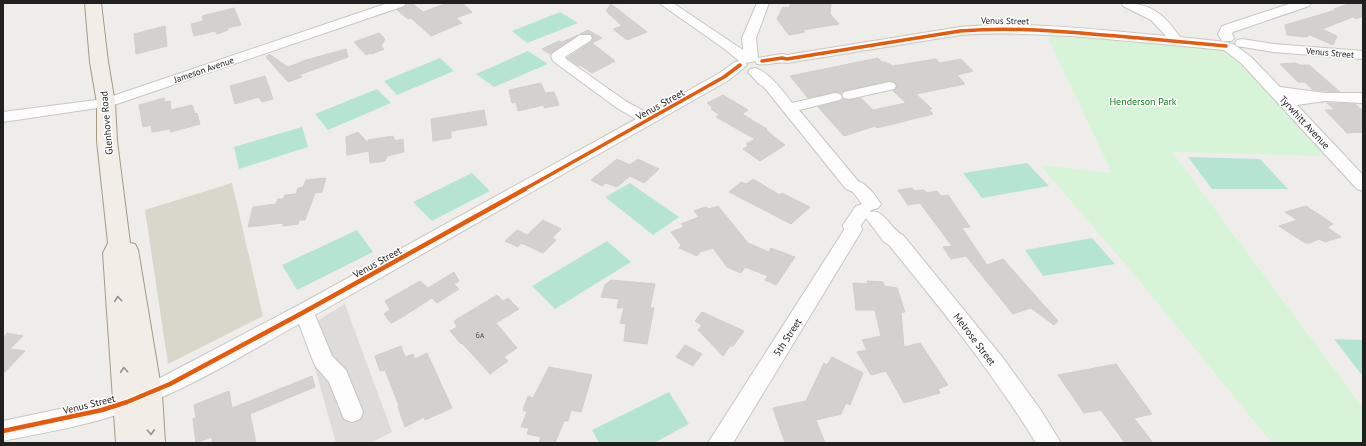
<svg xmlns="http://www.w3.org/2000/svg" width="1366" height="446" font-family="'PT Sans',sans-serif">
<rect width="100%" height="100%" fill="#efede9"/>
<!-- religious -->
<path fill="#dddcda" d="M345,304L392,432L370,443H336L304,329Z"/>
<!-- construction -->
<path fill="#d8d7cb" d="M232,183L263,316L168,364L145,210Z"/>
<!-- park -->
<path fill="#d8f4d8" d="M1051,36L1225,48L1326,156L1172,152L1363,408V443H1272L1138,279L1040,165L1109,173L1111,171L1048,38Z"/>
<!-- pitch -->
<path fill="#b5e5d2" d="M560,12L578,23L527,43L512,31Z
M528,51L548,64L494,87L476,74Z
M440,58L454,71L397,95L384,81Z
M377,89L391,103L328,130L315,114Z
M302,127L308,147L239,169L234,147Z
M1188,157L1260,159L1288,189H1212Z
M1027,163L1049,186L982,198L963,173Z
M472,173L490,191L432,221L413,202Z
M630,183L679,217L653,235L605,197Z
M357,230L373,252L297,290L282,265Z
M1092,238L1115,264L1043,276L1025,250Z
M607,241L631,262L555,309L532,286Z
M1334,339L1363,340V374H1361Z
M669,392L689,424L654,443H599L592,430Z"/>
<!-- building -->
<path fill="#d3d1ce" stroke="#d2ceca" d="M407,3H412L423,12L448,3H462L472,12L456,18L462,23L431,36L411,18L408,19L397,10L404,7Z
M791,3L804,5V3H831L830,14L839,24L802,30L805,32L789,35L777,19L783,7L789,8Z
M1351,3H1357L1363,6V16L1356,19L1353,17L1322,29L1337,36L1333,45L1310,35L1306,37L1287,35L1285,25L1336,10L1334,9Z
M611,4L647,32L627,40L613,29L622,26L606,11Z
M234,8L241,25L228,28V30L217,34L215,31L194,36L191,24L203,21L202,16Z
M165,26L167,46L136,54L134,34Z
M588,30L602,38L592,43L615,61L592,73L580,65L579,66L567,58L591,42L593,39L591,34H580Z
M379,33L385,39L381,46L384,49L372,54L370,53L366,55L354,42Z
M578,35L550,54L542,49L559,41L562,42Z
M346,49L348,57L299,75L302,77L288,82L266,57L269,54L288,67L306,60Z
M878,58L882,62H885L893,66L936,59L940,63L961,59L973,71L957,75L965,84L916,94L932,109L929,110L933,114L877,128L875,126L844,136L818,107L840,101L843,99L849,100L861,98L873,110L906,103L893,91L897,87L895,82L889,81L844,91L841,93L835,92L808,98L790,76Z
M1296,63L1300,65H1309L1340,92L1313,90L1305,82H1298L1280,64Z
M265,76L273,99L262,102L259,97L235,104L230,86Z
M541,83L545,93L554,92L559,105L544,108V105L518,111L516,102L512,103L509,90Z
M723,95L748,110L742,114L767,129L766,130L785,145L760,161L743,149L748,146L746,144L755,139L716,117L720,115L711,109L713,108L707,103Z
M164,98L165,102L170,101L171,110L192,105L195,114L197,113L200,124L171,132L170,129L152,132L151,125L143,127L139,105Z
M1327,103L1355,104L1363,111V132L1347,133L1325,110H1335Z
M484,110L487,125L451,131V138L433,141L431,119Z
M358,132L368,143V140L393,136L395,141L403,139L404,152L387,156L385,161L370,163L369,151L347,155L346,137Z
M617,159L630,165L638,159L659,169L644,183L630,176L617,187L606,183L602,186L591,180Z
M326,178L322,192L315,193L305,220H299L298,224L283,226V223L248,227L253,207L276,204L278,199H283L285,195L296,194L298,188L303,187L306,180Z
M753,179L780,195L782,193L810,207L791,224L729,192L741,182L746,184Z
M912,188L915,191L924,190L927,193L937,191L941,196L948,195L970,227L962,228L987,265L1003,259L1058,321L1054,325L1031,308L1013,314L966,256L951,259L943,247L952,246L920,203L908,205L898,190Z
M718,206L748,243L769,252L771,248L795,257L776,285L765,280L768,276L745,267L741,273L727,267L713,248L700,252L697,256L679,248L681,245L671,232L684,227L681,224L699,217L694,211L706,207L709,209Z
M1306,206L1333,224L1327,227L1341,237L1325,242L1319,239L1310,243H1305L1279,226L1297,220L1285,212Z
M543,220L561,229L552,238L556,240L543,253L521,243L518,247L505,241L517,230L527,235Z
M454,272L459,281L454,284L459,289L437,303L432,298L401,318L391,323L384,314L390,310L385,301L420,281L428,288Z
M611,280L655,284L650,308H654L647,344L624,341L626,324L620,323L624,308H617L619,299L601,297L605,285Z
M867,281L883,282L884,286L897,288L905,312H901L904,347L920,343L948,385L938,389L940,393L904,403L886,371L871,375L857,352L867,350L862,340L881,336L875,310H856L853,283L868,284Z
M497,295L503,301L508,298L519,309L496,323L517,348L504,357L508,361L490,374L462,343L461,344L450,331L457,327L454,321Z
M702,312L744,331L733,346H730L723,356L698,330L702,325L695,321Z
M7,333L23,336L10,349L25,351L3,374V339Z
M685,345L702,354L693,366L676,357Z
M401,346L405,357L413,354L415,359L427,353L452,408L425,420L424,417L405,427L398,407L399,406L385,370L380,371L375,356Z
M832,357L863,373L850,405L846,403L841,414L816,420L825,443H785L773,408L806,401L824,363L827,365Z
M1116,364L1152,414L1134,418L1153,443H1125L1101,410L1084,413L1058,375Z
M549,367L592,375L581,412L571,410L568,421H564L555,443H539L541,437L527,434L529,428L521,427L527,412L523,410L528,396L533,398Z
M312,376L315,387L250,414L256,443H212V437L196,443L193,419L196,418L194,405L229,391L232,408Z"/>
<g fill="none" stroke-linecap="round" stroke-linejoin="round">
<defs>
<path id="minor" d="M388,3H406L404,6L111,106L3,122V112L104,99Z
M659,3H673L743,50L742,38L757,3H769L756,38L758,58L782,54L787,55L960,27C1028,21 1098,30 1166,36L1151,20L1123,6L1121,3C1151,3 1163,13 1180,37L1226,42L1235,45L1251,57L1280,87L1325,93H1363V103L1325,101L1297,105L1363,175V191L1357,189L1241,63L1224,50C1173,45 1121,40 1070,36C1033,34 997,32 960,35L787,63C777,61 767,66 757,64L755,61L746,63L747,65L729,80L315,315L332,356L346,370L363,412L360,419L352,422L344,419L329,382L316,367L313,361L299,324C245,354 191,388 133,409C92,425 46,432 3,441V421L102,400L123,393L162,377L297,306L636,119L617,108L553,61L551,56L553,53L580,35H590L592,38L590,41L565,57L566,59L627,102L648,113L718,74L735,62L739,61L726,50Z
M1292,3H1311L1309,6L1233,32L1232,34L1234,38L1232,41H1222L1218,34L1222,26Z
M1242,39L1273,44L1363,51V59L1273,52L1237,46L1235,43L1237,40Z
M755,68C768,71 784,92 792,103L835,93L840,94L842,97L840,100L799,110L858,181C868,185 875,195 881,204L878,208L871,210L870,212C884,208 891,230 903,235L1003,358L1040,409L1061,443H1036C993,373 941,309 889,245L884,242L866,218L861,225L862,230L859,235L733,443H708L844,230L843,225L856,206L862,204L853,192L846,189L764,87L759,84L748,72L750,69Z
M889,82L894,83L896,86L894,89L849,99L844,98L842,95L844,92Z"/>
<path id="major" d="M85,3H101L108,62L115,103L117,141L130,243L135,244L138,250L162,394L165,443H116L103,253L108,243L97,141V103L90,62Z"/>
</defs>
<!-- minor casing -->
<use href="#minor" stroke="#c7c6c5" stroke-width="2"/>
<!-- major casing -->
<use href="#major" stroke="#a59b85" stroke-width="2"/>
<!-- minor -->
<use href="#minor" fill="#fdfcfc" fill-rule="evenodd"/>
<!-- major -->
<use href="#major" fill="#f2ede6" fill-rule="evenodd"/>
<defs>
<path id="cycleway-far1" d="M762,61L782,58L787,59L960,31C996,28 1031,29 1067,32C1120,36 1173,41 1226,46
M523,190L724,77L740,65"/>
<path id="cycleway" d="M3,431L102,410L127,402L170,384L304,312L525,189"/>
</defs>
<!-- cycleway-far1 casing -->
<use href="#cycleway-far1" stroke="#fff" stroke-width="5.5"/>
<!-- cycleway casing -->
<use href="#cycleway" stroke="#fff" stroke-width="7"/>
<!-- cycleway-far1 -->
<use href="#cycleway-far1" stroke="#e8590c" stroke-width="3.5"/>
<!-- cycleway -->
<use href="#cycleway" stroke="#e8590c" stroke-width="4.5"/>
</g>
<!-- one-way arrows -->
<defs><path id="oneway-chevron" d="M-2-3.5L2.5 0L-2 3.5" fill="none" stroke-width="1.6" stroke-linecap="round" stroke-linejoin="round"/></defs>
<g stroke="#94918d">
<use href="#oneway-chevron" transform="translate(118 299) rotate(-95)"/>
<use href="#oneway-chevron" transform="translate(124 370) rotate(-94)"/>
<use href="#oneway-chevron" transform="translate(151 432) rotate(87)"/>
</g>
<g text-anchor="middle" stroke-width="3" stroke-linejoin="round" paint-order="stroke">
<!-- number labels -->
<g font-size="8" fill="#4d4c4c">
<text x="480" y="338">6A</text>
</g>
<!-- far-street labels -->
<g font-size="9" fill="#202020" stroke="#fff">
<text transform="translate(1005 21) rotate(1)" y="3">Venus Street</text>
<text transform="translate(1330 53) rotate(5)" y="3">Venus Street</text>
<text transform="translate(204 70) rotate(-19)" y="3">Jameson Avenue</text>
</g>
<!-- park labels -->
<g font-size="10" fill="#0d7f1a" stroke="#fff">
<text x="1143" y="105">Henderson Park</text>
</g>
<!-- street labels -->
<g font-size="10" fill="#202020" stroke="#fff">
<text transform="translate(660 104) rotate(-29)" y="4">Venus Street</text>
<text transform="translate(1305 122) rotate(47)" y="4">Tyrwhitt Avenue</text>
<text transform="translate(106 123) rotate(-95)" y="4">Glenhove Road</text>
<text transform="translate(377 262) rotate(-29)" y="4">Venus Street</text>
<text transform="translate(787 337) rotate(-57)" y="4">5th Street</text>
<text transform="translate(975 339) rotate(53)" y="4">Melrose Street</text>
<text transform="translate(89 404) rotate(-14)" y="4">Venus Street</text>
</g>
</g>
<!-- border -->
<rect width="1366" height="446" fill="none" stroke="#202020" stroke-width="8"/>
</svg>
